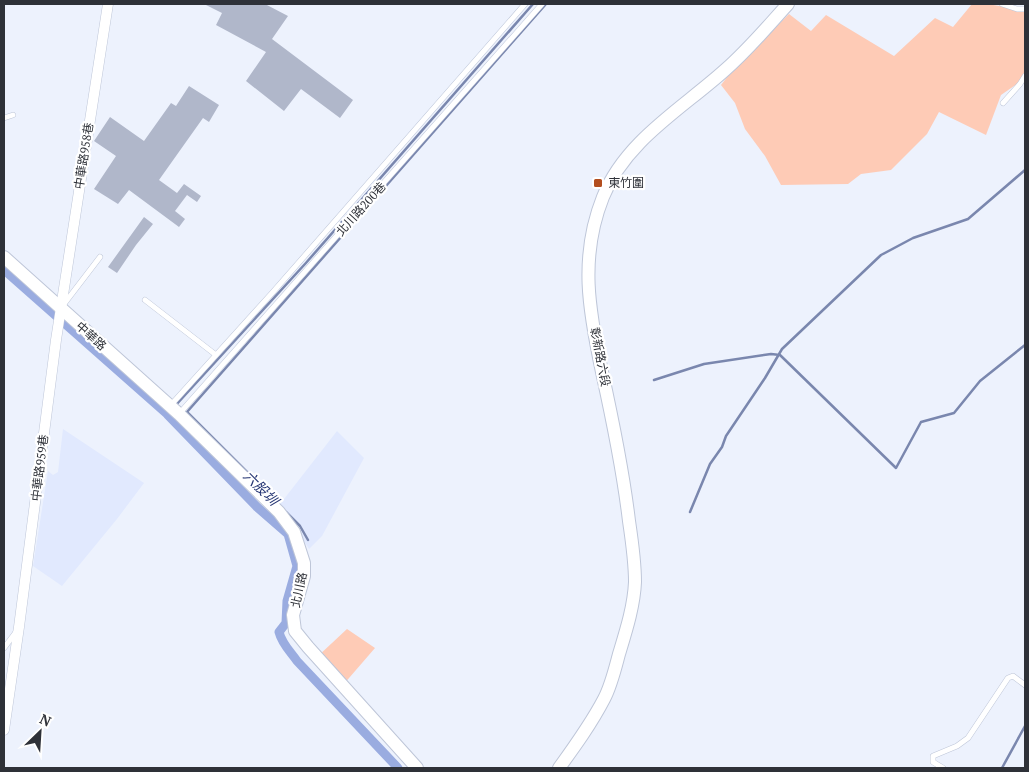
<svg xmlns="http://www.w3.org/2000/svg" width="1029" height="772" font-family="'PT Serif','Noto Sans TC',serif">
<rect width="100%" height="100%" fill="#edf2fd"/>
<!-- built -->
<path fill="#e1e9fe" d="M63,429L144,483L117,519L62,586L33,566L48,471L53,475L58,472Z
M337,431L364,458L322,536L309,549L293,524L277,508Z"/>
<!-- green -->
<path fill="#fecbb6" d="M972,4H987L1025,10V73L1020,82L1001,95L986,135L939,112L927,134L891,170L861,174L848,184L781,185L765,156L745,129L735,103L721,85L735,67L789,14L811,31L826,15L894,56L935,18L953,27Z
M347,629L375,648L343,685L317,657Z"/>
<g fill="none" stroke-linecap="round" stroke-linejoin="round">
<!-- stream -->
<path stroke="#7a87ae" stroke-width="2.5" d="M654,380L704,364L771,354L780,355L896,468L921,422L954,413L980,381L1025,345
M175,406L305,264L533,4
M249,474L187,412L546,4
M286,512L300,526L308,540
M690,512L710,464L722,447L726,436L765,378L782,349L881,255L913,238L968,219L1025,170
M1002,768L1025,726"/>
<!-- canal -->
<path stroke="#9aace0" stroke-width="9" d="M4,270L167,414L257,507L288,534L297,566L287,601L286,623L279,632C282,644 290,651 297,661L398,768"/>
</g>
<!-- building -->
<path fill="#b0b7ca" d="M204,4H265L288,16L272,39L353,100L340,118L301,89L284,111L246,81L266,52L216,25L222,13Z
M189,86L219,105L209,122L203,118L159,180L177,193L184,184L201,196L197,202L187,195L175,211L185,219L179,227L129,190L118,204L94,189L116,156L94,141L110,117L144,141L171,103L176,106Z
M144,217L153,224L136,245L117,273L108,267Z"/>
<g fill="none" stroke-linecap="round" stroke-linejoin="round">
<defs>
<path id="service" d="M1002,4L1017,9H1025
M1003,103L1020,84L1025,76
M4,118L13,115
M145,300L216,355
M64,304L100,257
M170,406L273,292L525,4
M179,414L542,4
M4,648L16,632
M943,768L933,762V756L957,746L968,738L1008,678L1013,676L1025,685"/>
<path id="minor" d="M4,730L19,627L56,340L108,4"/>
<path id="tertiary" d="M4,257L179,414L279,512L294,532L304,563V576L293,615L295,631L308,647L417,768
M559,768C575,746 591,724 604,699C611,686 615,669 619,654C626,631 634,606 635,582C635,562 632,541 629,521C623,470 613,422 602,372C589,311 579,257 603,197C625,141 683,108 725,70C748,50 768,26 788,4"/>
</defs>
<!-- service casing -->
<use href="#service" stroke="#bec6d8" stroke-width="6"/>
<!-- minor casing -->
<use href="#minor" stroke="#bec6d8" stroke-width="11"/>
<!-- tertiary casing -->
<use href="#tertiary" stroke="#bec6d8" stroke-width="14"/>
<!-- service -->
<use href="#service" stroke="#fff" stroke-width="5"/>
<!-- minor -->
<use href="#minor" stroke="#fff" stroke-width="10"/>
<!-- tertiary -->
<use href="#tertiary" stroke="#fff" stroke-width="12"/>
</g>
<!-- markers -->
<rect fill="#b34e1f" stroke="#fff" stroke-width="2" x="593" y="178" width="10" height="10" rx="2.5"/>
<g text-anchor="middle" stroke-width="4.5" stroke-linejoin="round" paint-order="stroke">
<!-- street labels -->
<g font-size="12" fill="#2e3138" stroke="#fff">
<text transform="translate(84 156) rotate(-81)" y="4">中華路958巷</text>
<text transform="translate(361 209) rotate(-48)" y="4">北川路200巷</text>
<text transform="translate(91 336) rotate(42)" y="4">中華路</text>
<text transform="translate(600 357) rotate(79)" y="4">彰新路六段</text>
<text transform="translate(40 468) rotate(-83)" y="4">中華路959巷</text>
<text transform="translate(299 590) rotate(-78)" y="4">北川路</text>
</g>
<!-- poi labels -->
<g font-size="12" fill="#2e3138" stroke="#fff" text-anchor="start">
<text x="608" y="187">東竹圍</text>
</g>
<!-- water labels -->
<g font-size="14" font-style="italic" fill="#253573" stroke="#fff">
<text transform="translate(261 488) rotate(45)" y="5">六股圳</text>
</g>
</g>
<!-- border -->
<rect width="1029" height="772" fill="none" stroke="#2e3138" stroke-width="10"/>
<!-- north arrow -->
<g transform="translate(40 732) rotate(25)" stroke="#ffffff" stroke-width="4" paint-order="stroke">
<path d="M0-4L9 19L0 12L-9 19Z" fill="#2e3138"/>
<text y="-8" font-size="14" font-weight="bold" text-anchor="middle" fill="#2e3138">N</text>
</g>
</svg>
